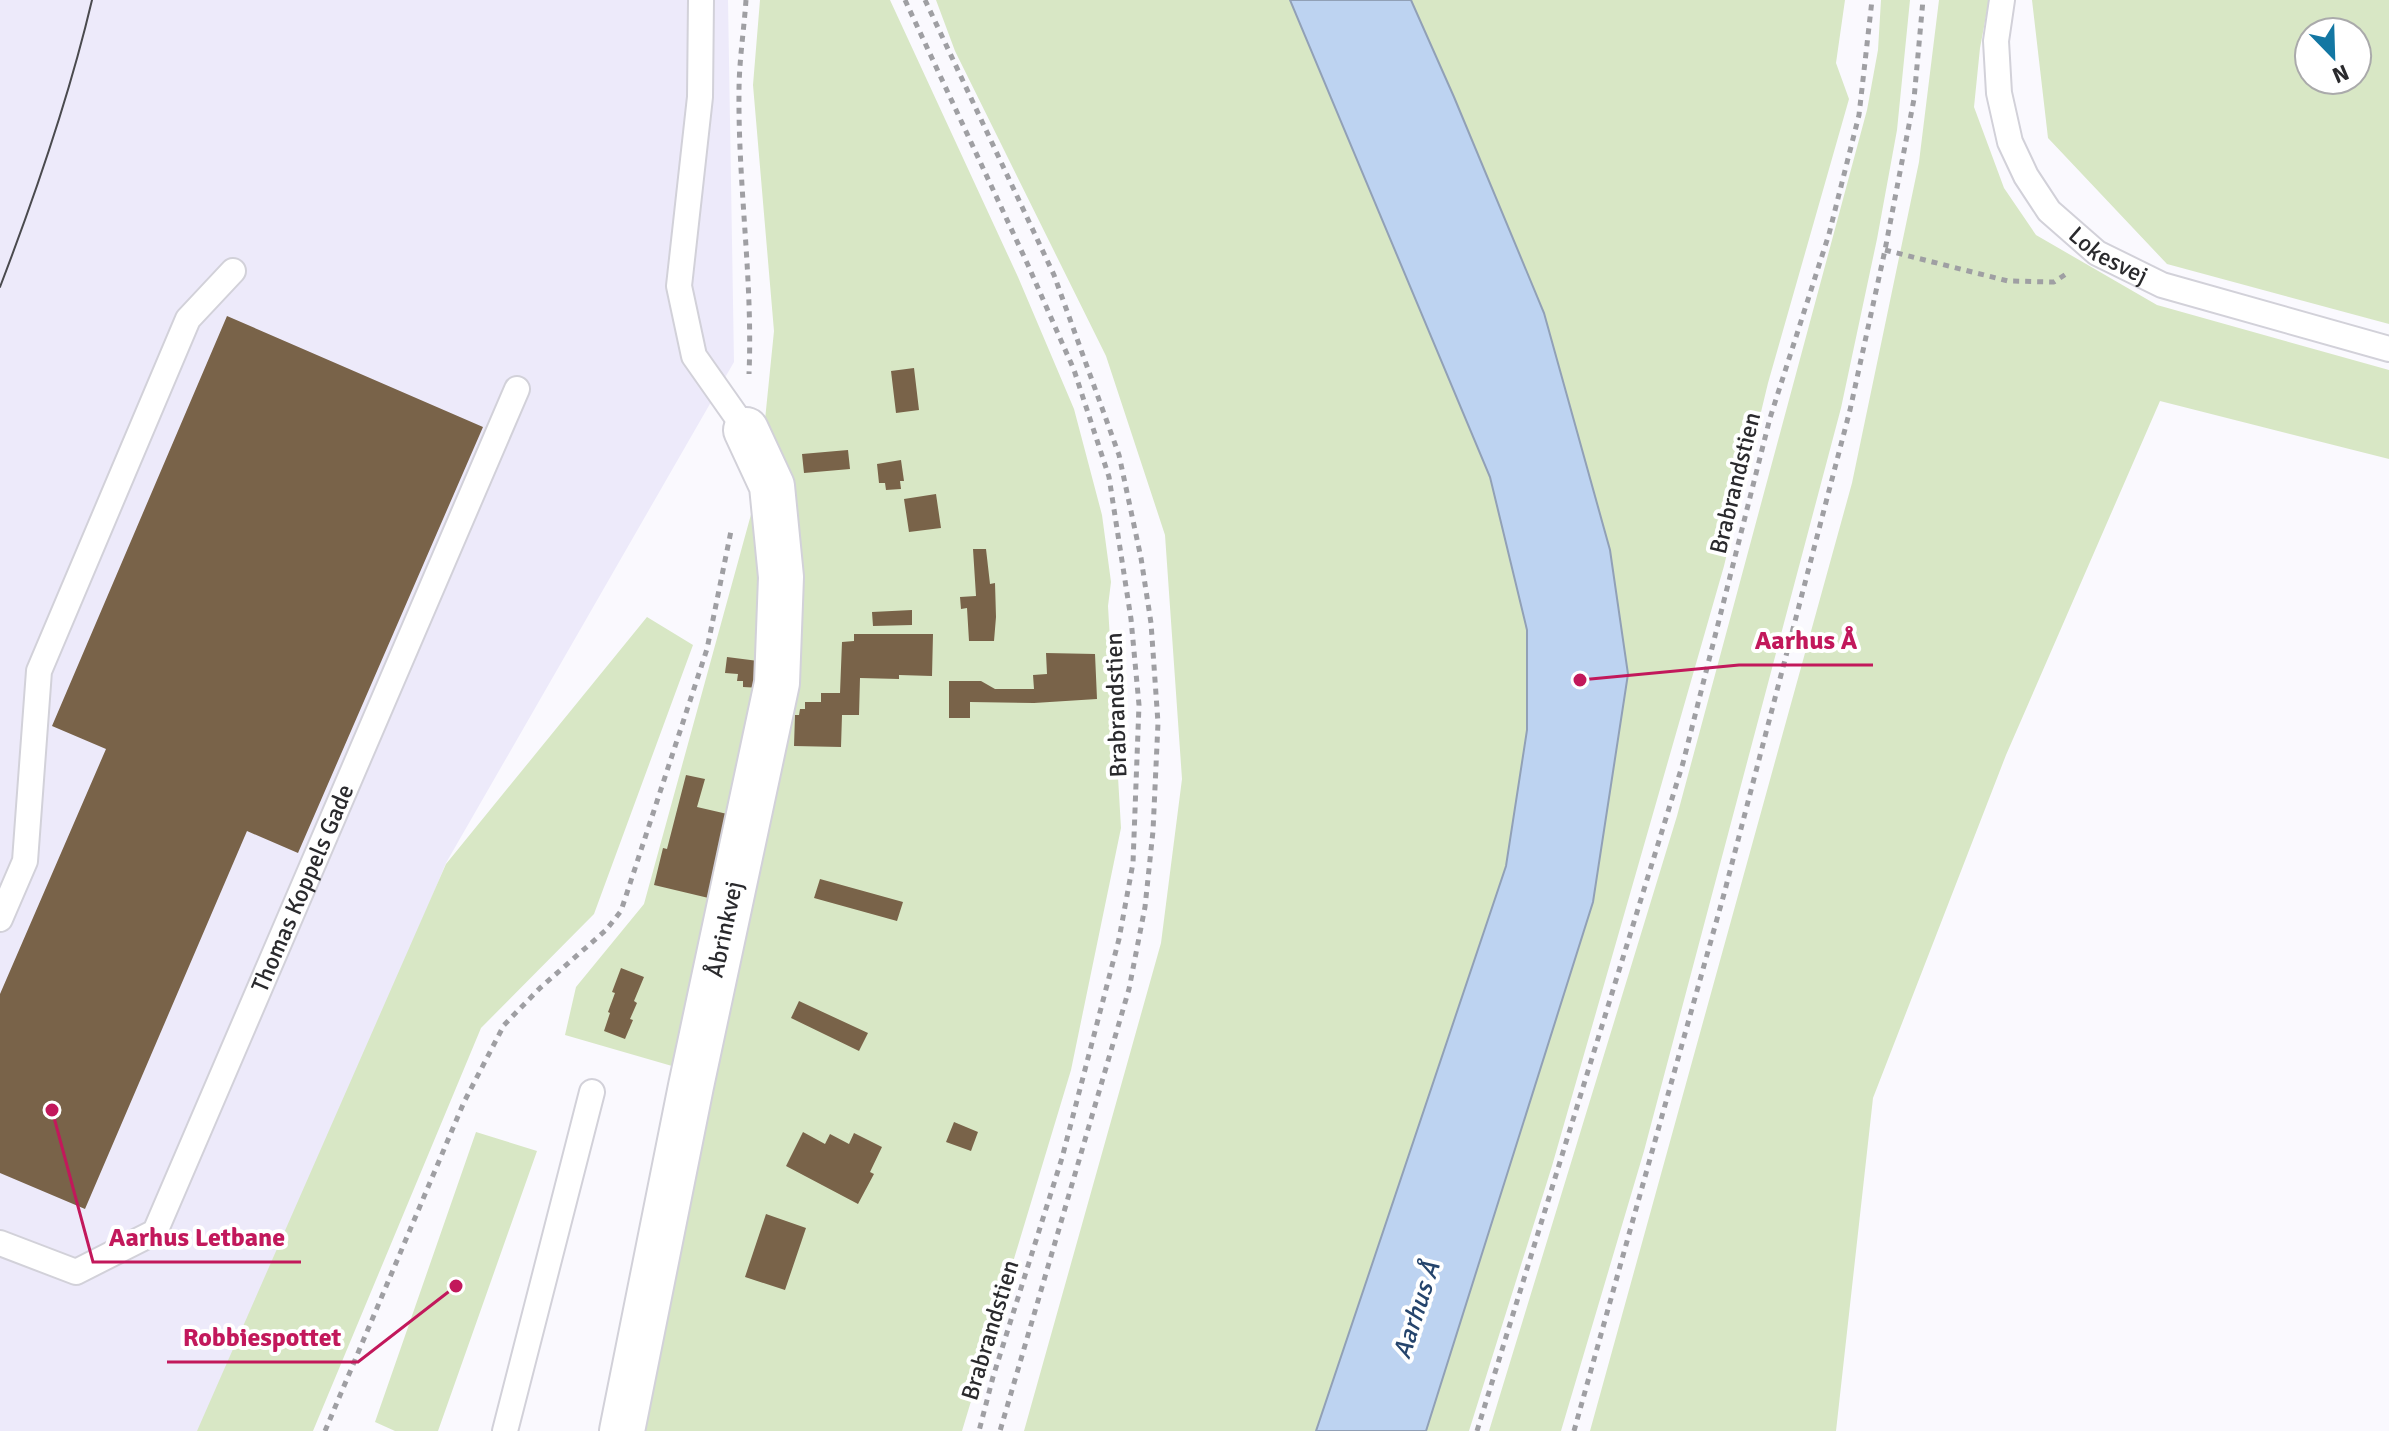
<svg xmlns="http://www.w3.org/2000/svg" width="2389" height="1431" font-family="Signika,sans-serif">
<rect width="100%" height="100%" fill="#faf9fe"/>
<!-- built -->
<path fill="#edeafa" d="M0,0H728L734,362L446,863L238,1365L204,1431H0Z"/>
<!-- green -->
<path fill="#d8e7c5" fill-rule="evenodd" d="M760,0H890L1018,277L1074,409L1102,515L1111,582L1108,606L1121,828L1071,1070L962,1431H639L710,1077L565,1035L576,987L644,904L758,489L774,331L753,85Z
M936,0H1290L1490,477L1527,630V730L1506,866L1316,1431H1024L1161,943L1182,779L1165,535L1106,356L955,51Z
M1411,0H1845L1836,63L1849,99L1768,383L1724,566L1552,1166L1469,1431H1426L1593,902L1628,673L1610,550L1544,313L1454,97Z
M1881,0H1910L1897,130L1877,239L1841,408L1644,1151L1561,1431H1489L1677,816L1867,110L1878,50Z
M1939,0H1989L1980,48L1974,107L2004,188L2036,235L2157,305L2389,370V459L2160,401L2006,755L1873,1098L1836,1431H1590L1852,483L1919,162Z
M2032,0H2389V324L2167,264L2048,138ZM2309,32H2357V80H2309Z
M647,617L693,645L594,914L481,1028L313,1431H197L446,864Z
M476,1132L537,1151L438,1431H395L375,1422Z"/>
<!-- water -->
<path fill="#bdd3f1" stroke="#91a0b6" stroke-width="2" d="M1290,0H1411L1454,97L1544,313L1610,550L1628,674L1593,902L1426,1431H1316L1506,866L1527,730V630L1490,477Z"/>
<!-- building -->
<path fill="#796349" d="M227,316L483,427L298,853L247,831L85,1209L0,1173V994L106,749L52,726Z
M914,368L919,410L896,413L891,371Z
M848,450L850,469L804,473L802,454Z
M901,460L904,481H900L901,489L886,490L885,483H879L877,464Z
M936,494L941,528L909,532L904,499Z
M973,549H986L990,584L995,583L996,617L994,641H969L967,608L961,609L960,597L976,596Z
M912,610V625L873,626L872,612Z
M854,634H933L932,676L899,675V679L860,678L859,715H842L841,747L794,746L795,715H799L800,709H805V702H821V693H840L842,642L854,641Z
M1046,653L1095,654L1097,699L1034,703L970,702V718H949V681H981L995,689H1034L1033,675L1047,674Z
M727,657L765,662L761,688L743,687V681H737L738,674L725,673Z
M686,775L705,779L697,807L736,816L717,900L654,885L663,848L667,849Z
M820,879L903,902L897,921L814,898Z
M621,968L644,977L634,1001L637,1003L630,1019L633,1020L625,1039L604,1031L610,1013L608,1012L615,993L612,992Z
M799,1001L868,1033L859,1051L791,1018Z
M954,1122L978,1132L971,1151L946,1142Z
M803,1132L825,1144L830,1134L849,1144L854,1133L882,1147L870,1172L874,1174L858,1204L786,1166Z
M766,1214L806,1228L785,1290L745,1277Z"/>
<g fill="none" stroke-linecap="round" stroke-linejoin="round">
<defs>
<g id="lane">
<path d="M701,0L700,97L679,286L694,356L746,430"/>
<path id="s1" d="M2002,0L1996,41L1999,93L2010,142L2026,176L2049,211L2097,253L2162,285L2389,349"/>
<path d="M0,919L25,861L39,671L188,319L233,271"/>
<path id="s2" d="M0,1243L76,1272L155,1232L517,389"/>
<path d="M505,1431L592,1092"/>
</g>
<g id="street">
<path id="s3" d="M622,1431L691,1086L777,683L781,577L772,486L746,430"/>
</g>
</defs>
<!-- lane casing -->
<use href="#lane" stroke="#d2d1d9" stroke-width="28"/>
<!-- street casing -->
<use href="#street" stroke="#d2d1d9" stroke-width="48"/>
<!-- path -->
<path stroke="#9f9fa3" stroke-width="5" stroke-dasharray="6 6" stroke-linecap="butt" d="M746,0C744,30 739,61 739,92C738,186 753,280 749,374
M905,0L1028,265L1074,370L1109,477L1131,619L1139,705L1133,863L1119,939L1062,1158L993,1377L979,1431
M925,0L1054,275L1119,455L1141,558L1151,623L1158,723L1153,831L1145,907L1129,989L1000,1431
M1885,250L2008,281L2054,282L2069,272
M325,1431L464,1102L504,1025L540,988L606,930L621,911L707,649L731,531
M1477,1431L1683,763L1770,418L1829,234L1859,115L1872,0
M1574,1431L1724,894L1850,410L1885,250L1914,99L1923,0"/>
<!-- lane -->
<use href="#lane" stroke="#fff" stroke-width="24"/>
<!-- street -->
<use href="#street" stroke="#fff" stroke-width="44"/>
<!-- tram -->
<path stroke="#4a4a4e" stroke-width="2" d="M0,287C36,193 69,98 92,0"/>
</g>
<g text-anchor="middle" stroke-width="8" stroke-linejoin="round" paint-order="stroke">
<!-- street labels -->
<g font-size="24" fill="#2a2a2d" stroke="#fff">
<text dy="8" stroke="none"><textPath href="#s1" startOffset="298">Lokesvej</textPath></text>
<text transform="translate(1735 483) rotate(-76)" y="8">Brabrandstien</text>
<text transform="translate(1116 705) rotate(-92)" y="8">Brabrandstien</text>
<text dy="8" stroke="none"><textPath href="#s2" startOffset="544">Thomas Koppels Gade</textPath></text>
<text dy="8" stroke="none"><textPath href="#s3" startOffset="512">Åbrinkvej</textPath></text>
<text transform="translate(990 1330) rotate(-73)" y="8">Brabrandstien</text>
</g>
<!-- water labels -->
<g font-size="26" font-style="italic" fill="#25446c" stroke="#fff">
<text transform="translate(1416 1310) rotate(-72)" y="9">Aarhus Å</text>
</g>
</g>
<!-- callouts -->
<path fill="none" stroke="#c2185b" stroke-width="3" d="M1580 680L1739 665H1873M52 1110L93 1262H301M456 1286L358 1362H167"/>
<g fill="#c2185b" stroke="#fff" stroke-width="3">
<circle cx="1580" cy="680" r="8"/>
<circle cx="52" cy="1110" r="8"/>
<circle cx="456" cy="1286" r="8"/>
</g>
<g font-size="26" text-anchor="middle" font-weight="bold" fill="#c2185b" stroke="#fff" stroke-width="8" stroke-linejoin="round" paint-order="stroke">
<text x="1806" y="649">Aarhus Å</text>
<text x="197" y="1246">Aarhus Letbane</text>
<text x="262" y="1346">Robbiespottet</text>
</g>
<!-- north arrow -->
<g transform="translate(2333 56) rotate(157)"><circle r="38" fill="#ffffff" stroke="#aaaaab" stroke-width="2"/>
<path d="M0-6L14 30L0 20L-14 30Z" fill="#1377a3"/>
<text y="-12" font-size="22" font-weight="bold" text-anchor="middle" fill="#2a2a2d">N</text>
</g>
</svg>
